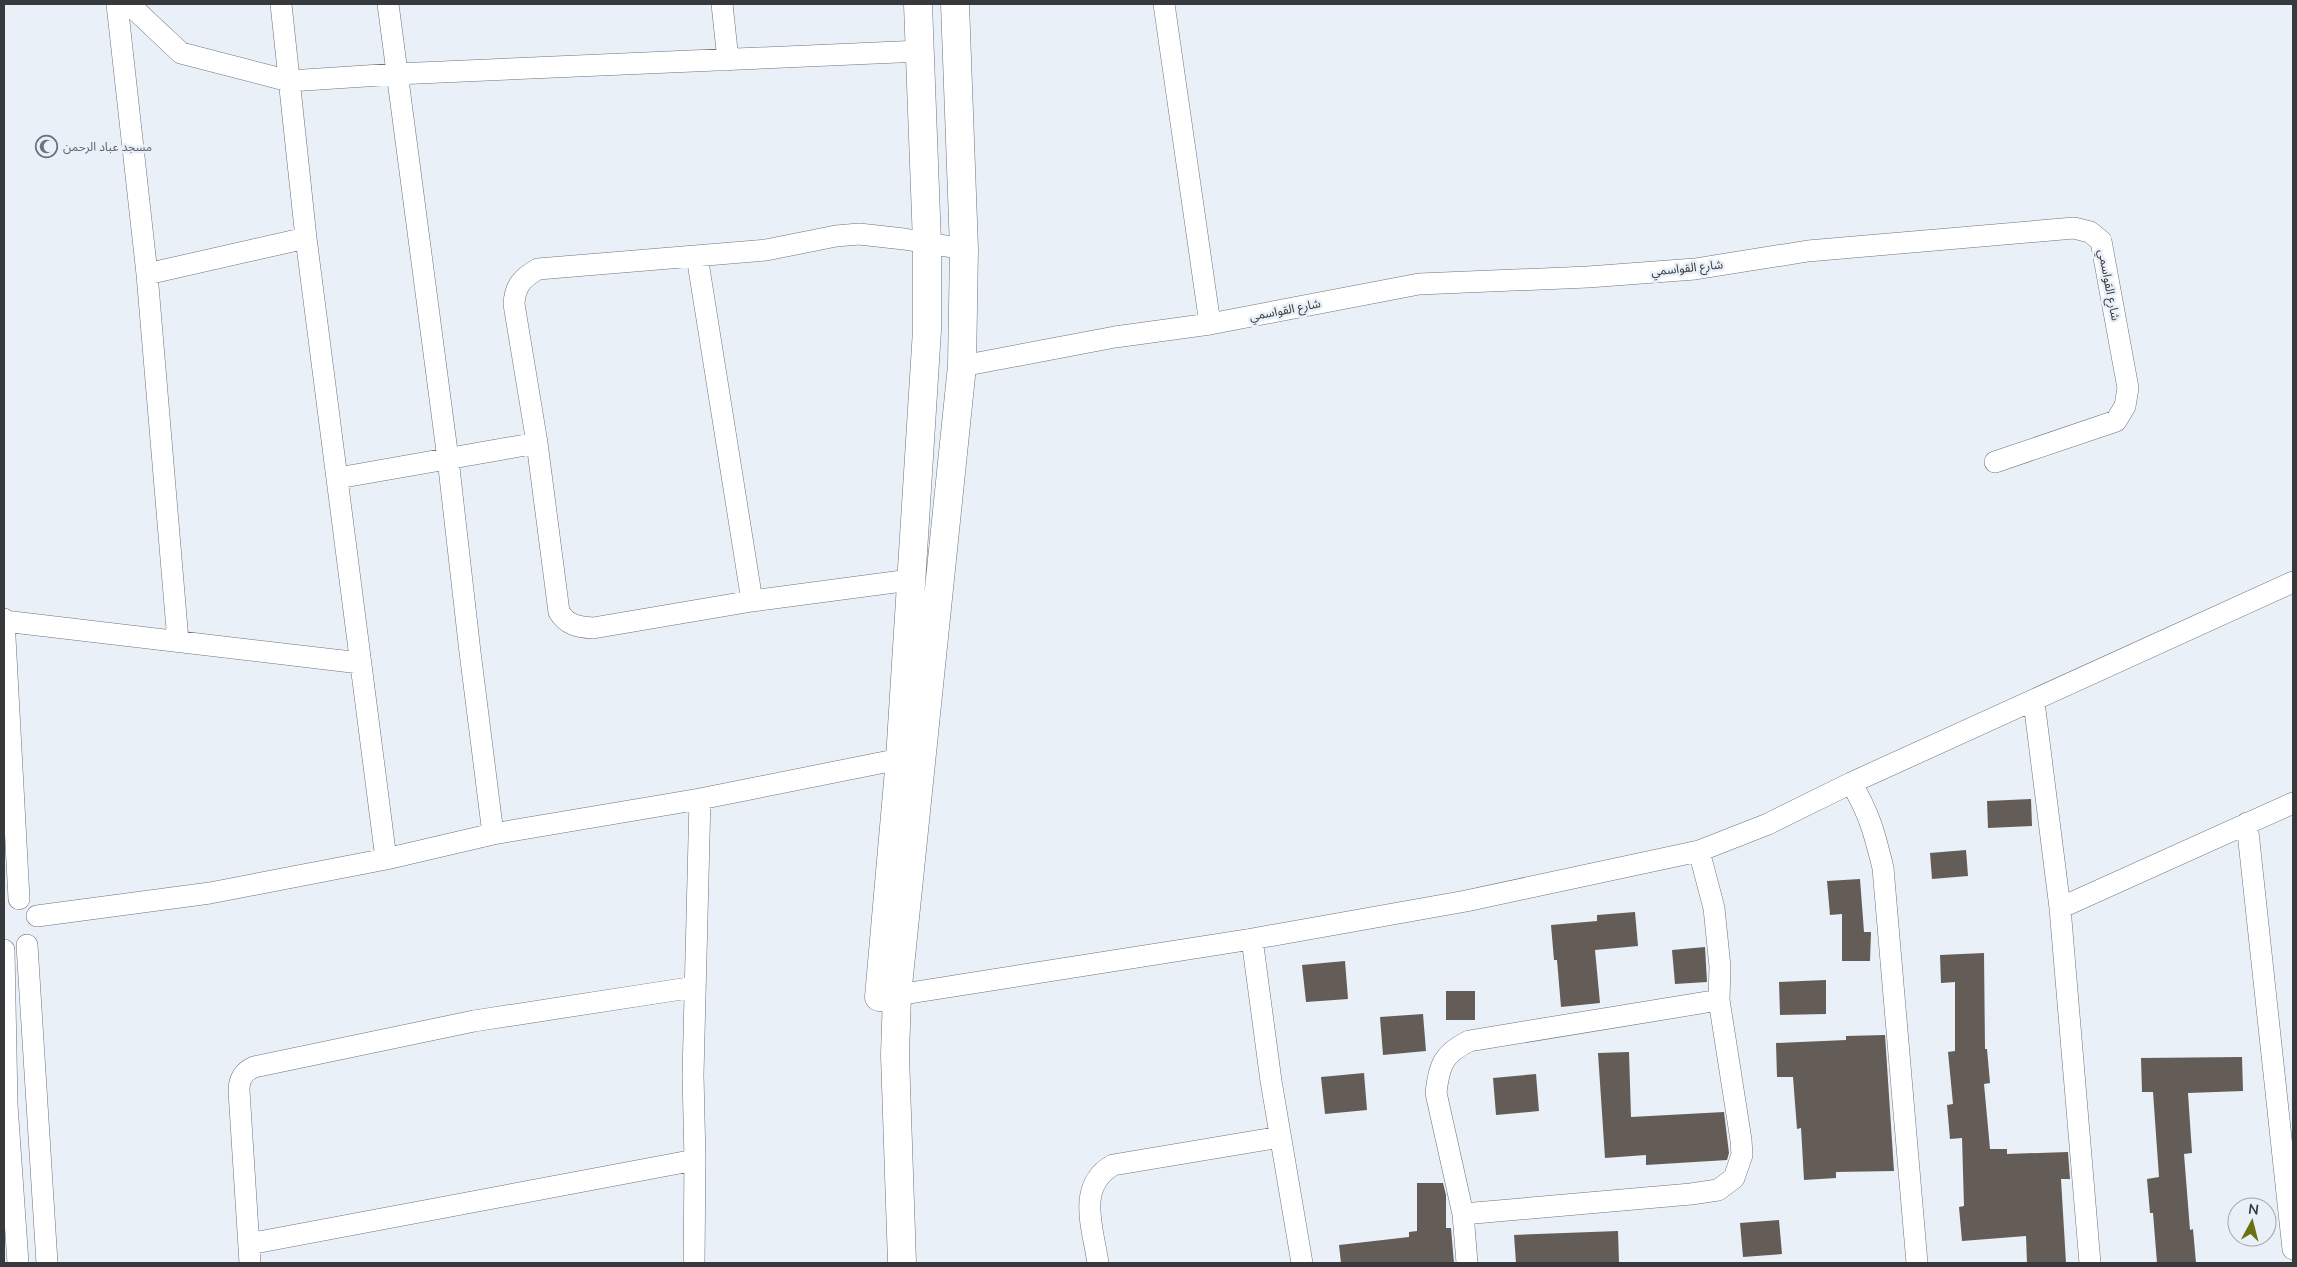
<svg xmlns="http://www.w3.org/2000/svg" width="2297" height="1267" font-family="Mulish,'Noto Sans Arabic',sans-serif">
<rect width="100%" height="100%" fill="#e9f0f8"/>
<!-- building -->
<path fill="#645d57" d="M2031,799L2032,826L1988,828L1987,801Z
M1966,850L1968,876L1932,879L1930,853Z
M1860,879L1864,932H1871L1870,961H1842V914L1830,915L1827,881Z
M1635,912L1638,946L1595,950L1600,1003L1561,1007L1557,960H1554L1551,925L1597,921V915Z
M1705,947L1707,982L1675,984L1672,950Z
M1984,953L1985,1049H1987L1990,1083L1984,1084L1990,1149H2007V1154L2068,1152L2070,1179H2061L2066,1263H2027L2026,1236L1962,1241L1959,1207L1964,1206L1962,1138L1950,1139L1947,1105L1953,1104L1948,1052L1955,1051V982L1941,983L1940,955Z
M1345,961L1348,999L1306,1002L1302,965Z
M1826,980V1014L1780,1015L1779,982Z
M1446,991H1475V1020H1446Z
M1423,1014L1426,1051L1383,1055L1380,1017Z
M1885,1035L1894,1171L1836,1172V1178L1804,1180L1801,1128L1797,1129L1793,1077H1777L1776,1043L1846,1040V1036Z
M1629,1052L1631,1117L1724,1112L1729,1153L1727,1160L1646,1165V1155L1605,1158L1598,1053Z
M2242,1057L2243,1091L2188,1093L2192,1153L2184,1154L2190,1230L2193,1229L2196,1263H2157L2153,1213H2150L2147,1179L2159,1177L2153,1092H2142L2141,1058Z
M1364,1073L1367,1110L1325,1114L1321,1077Z
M1536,1074L1539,1111L1496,1115L1493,1078Z
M1417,1183H1443L1446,1195V1228H1451L1454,1263H1341L1339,1245L1409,1237V1232L1417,1231Z
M1779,1220L1782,1254L1743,1257L1740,1223Z
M1618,1231L1619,1263H1516L1514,1235Z"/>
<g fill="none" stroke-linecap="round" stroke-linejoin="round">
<defs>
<path id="minor" d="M117,4L147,274L178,641
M129,4L181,53L289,81L396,74L921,51
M281,4L306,238L386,859
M388,4L448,459L470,652L493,834
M722,4L728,60
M1164,4L1210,324
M697,256L752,601
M147,274L306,238
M962,366L1115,337L1210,324L1419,284L1588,277L1695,269L1808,251L2074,228L2090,232L2101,241L2128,388L2125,406L2116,421L1995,462
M338,478L537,443
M910,580L752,601L593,628C578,627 567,625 559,612L537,443L514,304C515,286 522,278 538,269L766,250L836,236L859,234L904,239L964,249
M4,619L19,899
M4,621L360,663
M2034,702L2060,908L2090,1263
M1851,783C1869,812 1875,835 1883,868L1917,1263
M2247,823L2293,1249
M2060,908L2293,803
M37,916L210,893L386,859L493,834L700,799L900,759
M1252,939L1271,1081L1302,1263
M27,945L47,1263
M4,950L7,1105L18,1263
M884,1001L897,995L1252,939L1466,901L1699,851L1768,824L1851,783L2293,582
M1463,1214L1691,1194L1718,1190L1734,1178L1742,1155L1741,1140L1719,1000L1720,967L1714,908L1699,851
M249,1244L695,1160
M250,1263L239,1091C239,1079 243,1072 254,1067L474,1021L695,987
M694,1263L695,1160L693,1075L700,799
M1098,1263C1093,1228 1076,1186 1113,1165L1280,1137
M1467,1263L1463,1214L1436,1093C1439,1065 1443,1054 1469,1041L1719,1000"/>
<path id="major" d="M879,997L900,759L927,330V243L918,4
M902,1263L895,1055L897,995L962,366L964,249L955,4"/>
</defs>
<!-- minor casing -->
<use href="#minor" stroke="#6d737a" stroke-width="22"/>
<!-- major casing -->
<use href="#major" stroke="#6d737a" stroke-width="29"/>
<!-- minor -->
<use href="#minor" stroke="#fff" stroke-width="21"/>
<!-- major -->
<use href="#major" stroke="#fff" stroke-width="28"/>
</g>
<!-- icons -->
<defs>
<symbol id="mosque-ring" viewBox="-11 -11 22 22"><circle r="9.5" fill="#e9f0f8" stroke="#6b7280" stroke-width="1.5"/><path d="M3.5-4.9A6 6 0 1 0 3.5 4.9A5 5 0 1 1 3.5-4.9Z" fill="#6b7280"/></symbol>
</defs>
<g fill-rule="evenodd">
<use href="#mosque-ring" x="34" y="134" width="25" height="25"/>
</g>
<g text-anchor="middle" stroke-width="5" stroke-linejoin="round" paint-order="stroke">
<!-- worship labels -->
<g font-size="12" fill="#5b616d" stroke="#e9f0f8" text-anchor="start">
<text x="63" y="151">مسجد عباد الرحمن</text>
</g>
<!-- street labels -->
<g font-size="12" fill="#373a3d" stroke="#e9f0f8">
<text transform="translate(1687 268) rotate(-6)" y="4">شارع القواسمي</text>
<text transform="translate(2109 285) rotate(79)" y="4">شارع القواسمي</text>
<text transform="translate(1285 310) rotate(-11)" y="4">شارع القواسمي</text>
</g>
</g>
<!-- border -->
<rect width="2297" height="1267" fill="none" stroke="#373a3d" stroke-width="10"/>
<!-- north arrow -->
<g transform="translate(2252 1222) rotate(7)"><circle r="24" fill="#e9f0f8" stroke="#a2a7ad"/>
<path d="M0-4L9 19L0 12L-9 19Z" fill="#6b7015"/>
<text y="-8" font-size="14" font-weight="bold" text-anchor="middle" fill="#373a3d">N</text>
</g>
</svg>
